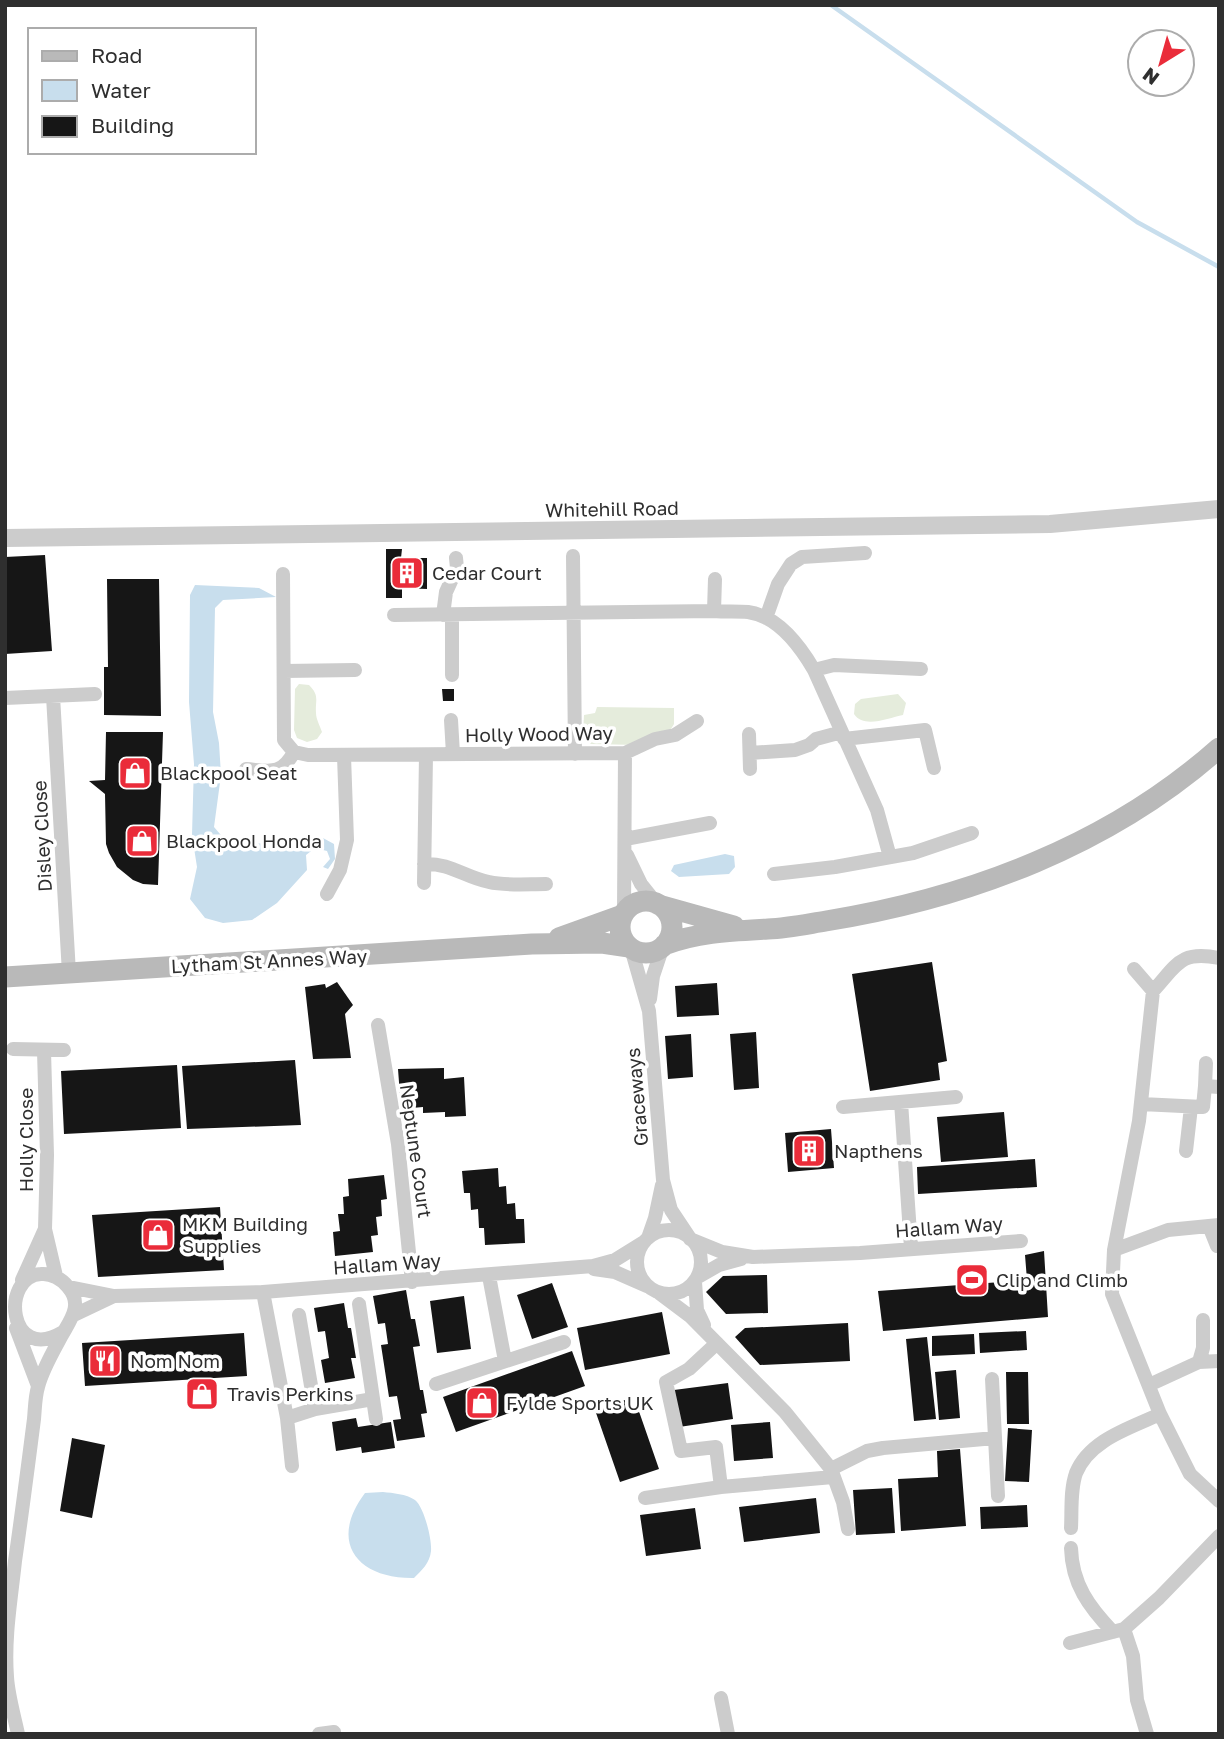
<svg xmlns="http://www.w3.org/2000/svg" width="1224" height="1739" font-family="'Golos Text',sans-serif">
<rect width="100%" height="100%" fill="#fff"/>
<!-- green -->
<path fill="#e5ecdc" d="M299,684L309,685C320,696 315,700 316,713C316,719 320,726 322,732L317,739L307,742L297,738L294,730L295,689Z
M898,694L906,703L903,715C888,718 864,729 854,714L855,704L861,699Z
M597,707L674,708V724L671,729L637,745L591,744L585,740L583,736L584,715L595,713Z"/>
<!-- water -->
<path fill="#c8deed" d="M195,585L259,588L276,597L223,600L215,608L213,712L219,743L221,775L214,827L226,841L241,845L323,838L334,844L335,859L328,869L323,867L330,859L327,851L315,848L306,855L307,870L277,903L252,920L223,923L205,918L190,899L197,867L192,835L194,764L189,702L190,595Z
M725,854L734,856L735,867L729,874L679,877L671,871L674,865Z
M383,1492C393,1493 406,1494 415,1500C424,1507 432,1539 431,1551C430,1563 421,1571 414,1578C357,1579 328,1542 365,1493Z"/>
<g fill="none" stroke-linecap="round" stroke-linejoin="round">
<!-- stream -->
<path stroke="#c8deed" stroke-width="4.5" d="M831,5L1137,222L1219,267"/>
</g>
<!-- building -->
<path fill="#161616" d="M386,549H402L401,558H427V589L402,588V598H386Z
M45,555L52,651L5,654V557Z
M107,579H159L161,716L104,715V667H108Z
M442,689H454V701H443Z
M106,732H163L158,885L143,884L133,880L117,867L109,853L106,844L105,794L89,781L105,780Z
M932,962L947,1061L938,1063L940,1080L870,1091L852,974Z
M337,982L353,1005L345,1014L351,1058L313,1059L305,987L325,984L326,988Z
M717,983L719,1015L677,1017L675,986Z
M756,1032L759,1088L734,1090L730,1034Z
M691,1034L693,1077L668,1079L665,1036Z
M295,1060L301,1125L187,1129L182,1066Z
M177,1065L181,1128L64,1134L61,1071Z
M444,1068V1079L464,1077L466,1116L445,1117V1112L423,1113V1107L401,1109L398,1069Z
M1004,1112L1008,1157L941,1162L937,1117Z
M831,1129L834,1168L788,1172L785,1133Z
M1035,1159L1037,1187L918,1194L917,1167Z
M498,1168L499,1187L506,1186L507,1204L515,1203L516,1219H524L525,1243L485,1245L484,1228H479L478,1209L471,1210L470,1193H464L462,1171Z
M384,1175L387,1199L381,1200L382,1216L376,1217L378,1235L371,1236L373,1252L335,1256L333,1232L340,1231L338,1214H344L343,1197L349,1196L348,1179Z
M220,1207L224,1270L98,1277L92,1215Z
M1044,1251L1048,1317L883,1331L878,1291L1027,1280L1025,1255Z
M767,1275L768,1313L726,1314L706,1292L723,1276Z
M552,1283L568,1327L532,1339L517,1295Z
M406,1290L411,1319H415L420,1346L413,1347L420,1390H423L427,1413L421,1414L425,1437L397,1441L393,1420L401,1419L397,1396L389,1397L381,1345L388,1344L385,1323L378,1324L373,1296Z
M464,1296L471,1349L437,1353L430,1301Z
M344,1303L348,1328H351L356,1358H351L355,1378L325,1383L321,1360L329,1358L325,1331L318,1332L314,1308Z
M662,1312L670,1354L585,1370L577,1328Z
M848,1323L850,1361L760,1365L735,1337L745,1328Z
M1026,1331L1027,1350L980,1353L979,1333Z
M244,1333L247,1376L85,1386L82,1343Z
M974,1334L975,1354L932,1356V1336Z
M927,1337L936,1419L914,1421L906,1339Z
M572,1351L585,1386L456,1432L443,1397Z
M956,1370L960,1418L939,1420L935,1372Z
M1006,1372H1028L1029,1424H1007Z
M728,1383L733,1419L679,1427L674,1390Z
M634,1397L659,1469L620,1482L595,1410Z
M356,1418L358,1427L391,1422L395,1448L362,1453L361,1447L336,1451L332,1422Z
M770,1422L773,1458L734,1461L731,1425Z
M1008,1428L1032,1430L1029,1482L1005,1481Z
M72,1438L105,1445L92,1518L60,1511Z
M960,1449L966,1526L901,1531L898,1479L938,1477L937,1451Z
M892,1488L895,1533L856,1535L853,1490Z
M816,1498L820,1533L744,1542L739,1507Z
M1027,1505L1028,1527L981,1529L980,1507Z
M695,1508L701,1549L646,1556L640,1515Z"/>
<g fill="none" stroke-linecap="round" stroke-linejoin="round">
<!-- minor -->
<path stroke="#ccc" stroke-width="14" d="M573,556L575,754
M283,574L284,740L294,752L308,755L625,753L624,913
M714,611L715,579
M394,615L714,611C725,612 737,611 748,612C778,616 800,646 814,670L877,810L890,857
M443,615L446,592L457,568L456,558
M452,615V675
M766,618L778,584L791,564L802,557L865,553
M814,670L834,665L921,669
M284,671L355,670
M53,696L69,973
M5,698L95,694
M451,720L453,754
M749,734L750,769
M844,739L925,730L934,768
M625,753L655,739L675,735L697,721
M750,753L795,750L809,745L816,739L842,732
M246,769C270,771 281,776 294,752
M625,839L710,823
M627,855L641,884L657,904
M424,864C451,863 464,877 489,882C506,886 527,884 546,884
M774,874L835,867L913,853L972,833
M424,883L426,755
M327,894L340,870L347,840L344,756
M631,948L649,1011L663,1180L671,1210L689,1237
M1134,969L1153,991L1139,1121L1114,1250L1112,1294L1160,1414L1190,1474L1219,1501
M1153,991C1177,965 1180,950 1219,958
M650,999L653,976L663,946
M378,1025L398,1144L412,1282
M13,1049L64,1050
M44,1051L47,1155L45,1229L56,1276
M1205,1086L1206,1063
M901,1102L911,1248
M1141,1104L1203,1107L1205,1086L1219,1087
M843,1107L956,1097
M1186,1151L1191,1107
M1209,1226L1217,1246
M637 1262a32 32 0 1 1 64 0a32 32 0 1 1-64 0Z
M648,1238L655,1218L662,1185
M690,1239L722,1252L753,1257L860,1253L1021,1241
M1114,1250L1168,1230L1219,1225
M594,1269L615,1272L647,1286
M489,1276L505,1361
M698,1277L719,1265L741,1259
M22,1280L45,1229
M695,1282L697,1310L704,1325
M69,1287L114,1296L263,1292L593,1266L615,1260L644,1242
M263,1292L287,1418L292,1466
M659,1293L691,1317L785,1412L831,1469L843,1502L848,1529
M359,1304L376,1419
M74,1315L114,1296
M299,1315L315,1409
M16,1328L38,1386
M717,1343L689,1369L666,1382L681,1451L716,1447L721,1487L833,1477
M1199,1362L1219,1361
M992,1379L998,1496
M436,1384L564,1342
M1149,1385L1199,1362L1203,1348V1320
M287,1418L315,1409L373,1399
M831,1469L867,1451L883,1448L995,1438
M645,1498L721,1487
M1071,1528C1072,1511 1070,1490 1076,1473C1090,1439 1131,1428 1160,1414
M1071,1548C1072,1584 1089,1607 1113,1632
M1124,1629L1133,1656L1137,1700L1147,1734
M1070,1643L1124,1629L1159,1598L1219,1536
M721,1698L728,1734
M18,1734C14,1715 8,1695 7,1677C4,1638 11,1599 15,1561C22,1513 28,1466 34,1419C35,1408 35,1397 38,1387C42,1370 54,1350 62,1335C71,1319 83,1304 68,1287C62,1279 51,1273 41,1274C0,1276 8,1365 63,1332
M319,1734L334,1732"/>
<!-- tertiary -->
<path stroke="#ccc" stroke-width="18" d="M5,538L1050,524L1219,509"/>
<!-- secondary -->
<path stroke="#b9b9b9" stroke-width="21" d="M620 927a26 26 0 1 1 52 0a26 26 0 1 1-52 0Z
M659,905L734,926
M559,938L623,915
M664,945C698,932 733,931 768,929C788,928 807,924 826,921C969,898 1110,845 1219,748
M5,977L532,944L602,943L629,947"/>
</g>
<!-- icons -->
<defs>
<symbol id="building-square" viewBox="-11 -11 22 22"><rect x="-9" y="-9" width="18" height="18" rx="4" fill="#ea2c3a" stroke="#fff"/><path d="M-4-6H4V6H1V3H-1V6H-4ZM-2.5-4.3h1.7v1.8h-1.7ZM.8-4.3h1.7v1.8H.8ZM-2.5-1h1.7V.8h-1.7ZM.8-1h1.7V.8H.8Z" fill="#fff"/></symbol>
<symbol id="shop-square" viewBox="-11 -11 22 22"><rect x="-9" y="-9" width="18" height="18" rx="4" fill="#ea2c3a" stroke="#fff"/><path d="M-5-2.5h2.3a2.7 3.5 0 0 1 5.4 0H5L5.5 6h-11ZM-1.5-2.5h3a1.5 2.3 0 0 0-3 0Z" fill="#fff"/></symbol>
<symbol id="stadium-square" viewBox="-11 -11 22 22"><rect x="-9" y="-9" width="18" height="18" rx="4" fill="#ea2c3a" stroke="#fff"/><path d="M0-5a6.5 5 0 1 0 0 10a6.5 5 0 1 0 0-10ZM-3.5-1.8h7v3.6h-7Z" fill="#fff"/></symbol>
<symbol id="restaurant-square" viewBox="-11 -11 22 22"><rect x="-9" y="-9" width="18" height="18" rx="4" fill="#ea2c3a" stroke="#fff"/><path d="M-5-6h1v4h1v-4h1v4h1v-4h1v5L-1.5 .5V6h-2V.5L-5-1ZM5-6V6H3V1.5H1.5Q1.5-4 5-6Z" fill="#fff"/></symbol>
</defs>
<g fill-rule="evenodd">
<use href="#building-square" x="388" y="554" width="38" height="38"/>
<use href="#shop-square" x="116" y="754" width="38" height="38"/>
<use href="#shop-square" x="123" y="822" width="38" height="38"/>
<use href="#building-square" x="790" y="1132" width="38" height="38"/>
<use href="#shop-square" x="139" y="1216" width="38" height="38"/>
<use href="#stadium-square" x="953" y="1261" width="38" height="38"/>
<use href="#restaurant-square" x="86" y="1342" width="38" height="38"/>
<use href="#shop-square" x="183" y="1375" width="38" height="38"/>
<use href="#shop-square" x="463" y="1384" width="38" height="38"/>
</g>
<g text-anchor="middle" stroke-width="7" stroke-linejoin="round" paint-order="stroke">
<!-- street labels -->
<g font-size="19" fill="#2f2f2f" stroke="#fff">
<text transform="translate(612 509) rotate(-1)" y="7">Whitehill Road</text>
<text transform="translate(539 734) rotate(-1)" y="7">Holly Wood Way</text>
<text transform="translate(42 836) rotate(-93)" y="7">Disley Close</text>
<text transform="translate(269 961) rotate(-3)" y="7">Lytham St Annes Way</text>
<text transform="translate(637 1097) rotate(-95)" y="7">Graceways</text>
<text transform="translate(26 1140) rotate(-90)" y="7">Holly Close</text>
<text transform="translate(416 1151) rotate(82)" y="7">Neptune Court</text>
<text transform="translate(949 1227) rotate(-4)" y="7">Hallam Way</text>
<text transform="translate(387 1264) rotate(-4)" y="7">Hallam Way</text>
</g>
<!-- poi labels -->
<g font-size="19" fill="#2f2f2f" stroke="#fff" text-anchor="start">
<text x="432" y="580">Cedar Court</text>
<text x="160" y="780">Blackpool Seat</text>
<text x="166" y="848">Blackpool Honda</text>
<text x="834" y="1158">Napthens</text>
<text x="182" y="1231">MKM Building<tspan x="182" dy="22">Supplies</tspan></text>
<text x="996" y="1287">Clip and Climb</text>
<text x="130" y="1368">Nom Nom</text>
<text x="227" y="1401">Travis Perkins</text>
<text x="506" y="1410">Fylde Sports UK</text>
</g>
</g>
<!-- border -->
<rect width="1224" height="1739" fill="none" stroke="#2f2f2f" stroke-width="14"/>
<!-- legend -->
<rect x="28" y="28" width="228" height="126" fill="#ffffff" stroke="#acacac" stroke-width="2"/>
<rect x="42" y="51" width="35" height="10" fill="#b9b9b9" stroke="#acacac" stroke-width="2"/>
<text x="91" y="63" font-size="21" fill="#2f2f2f">Road</text>
<rect x="42" y="80" width="35" height="21" fill="#c8deed" stroke="#acacac" stroke-width="2"/>
<text x="91" y="98" font-size="21" fill="#2f2f2f">Water</text>
<rect x="42" y="116" width="35" height="21" fill="#161616" stroke="#acacac" stroke-width="2"/>
<text x="91" y="133" font-size="21" fill="#2f2f2f">Building</text>
<!-- north arrow -->
<g transform="translate(1161 63) rotate(217)"><circle r="33" fill="#ffffff" stroke="#acacac" stroke-width="2"/>
<path d="M0-5L12 26L0 18L-12 26Z" fill="#ea2c3a"/>
<text y="-10" font-size="19" font-weight="bold" text-anchor="middle" fill="#2f2f2f">N</text>
</g>
</svg>
